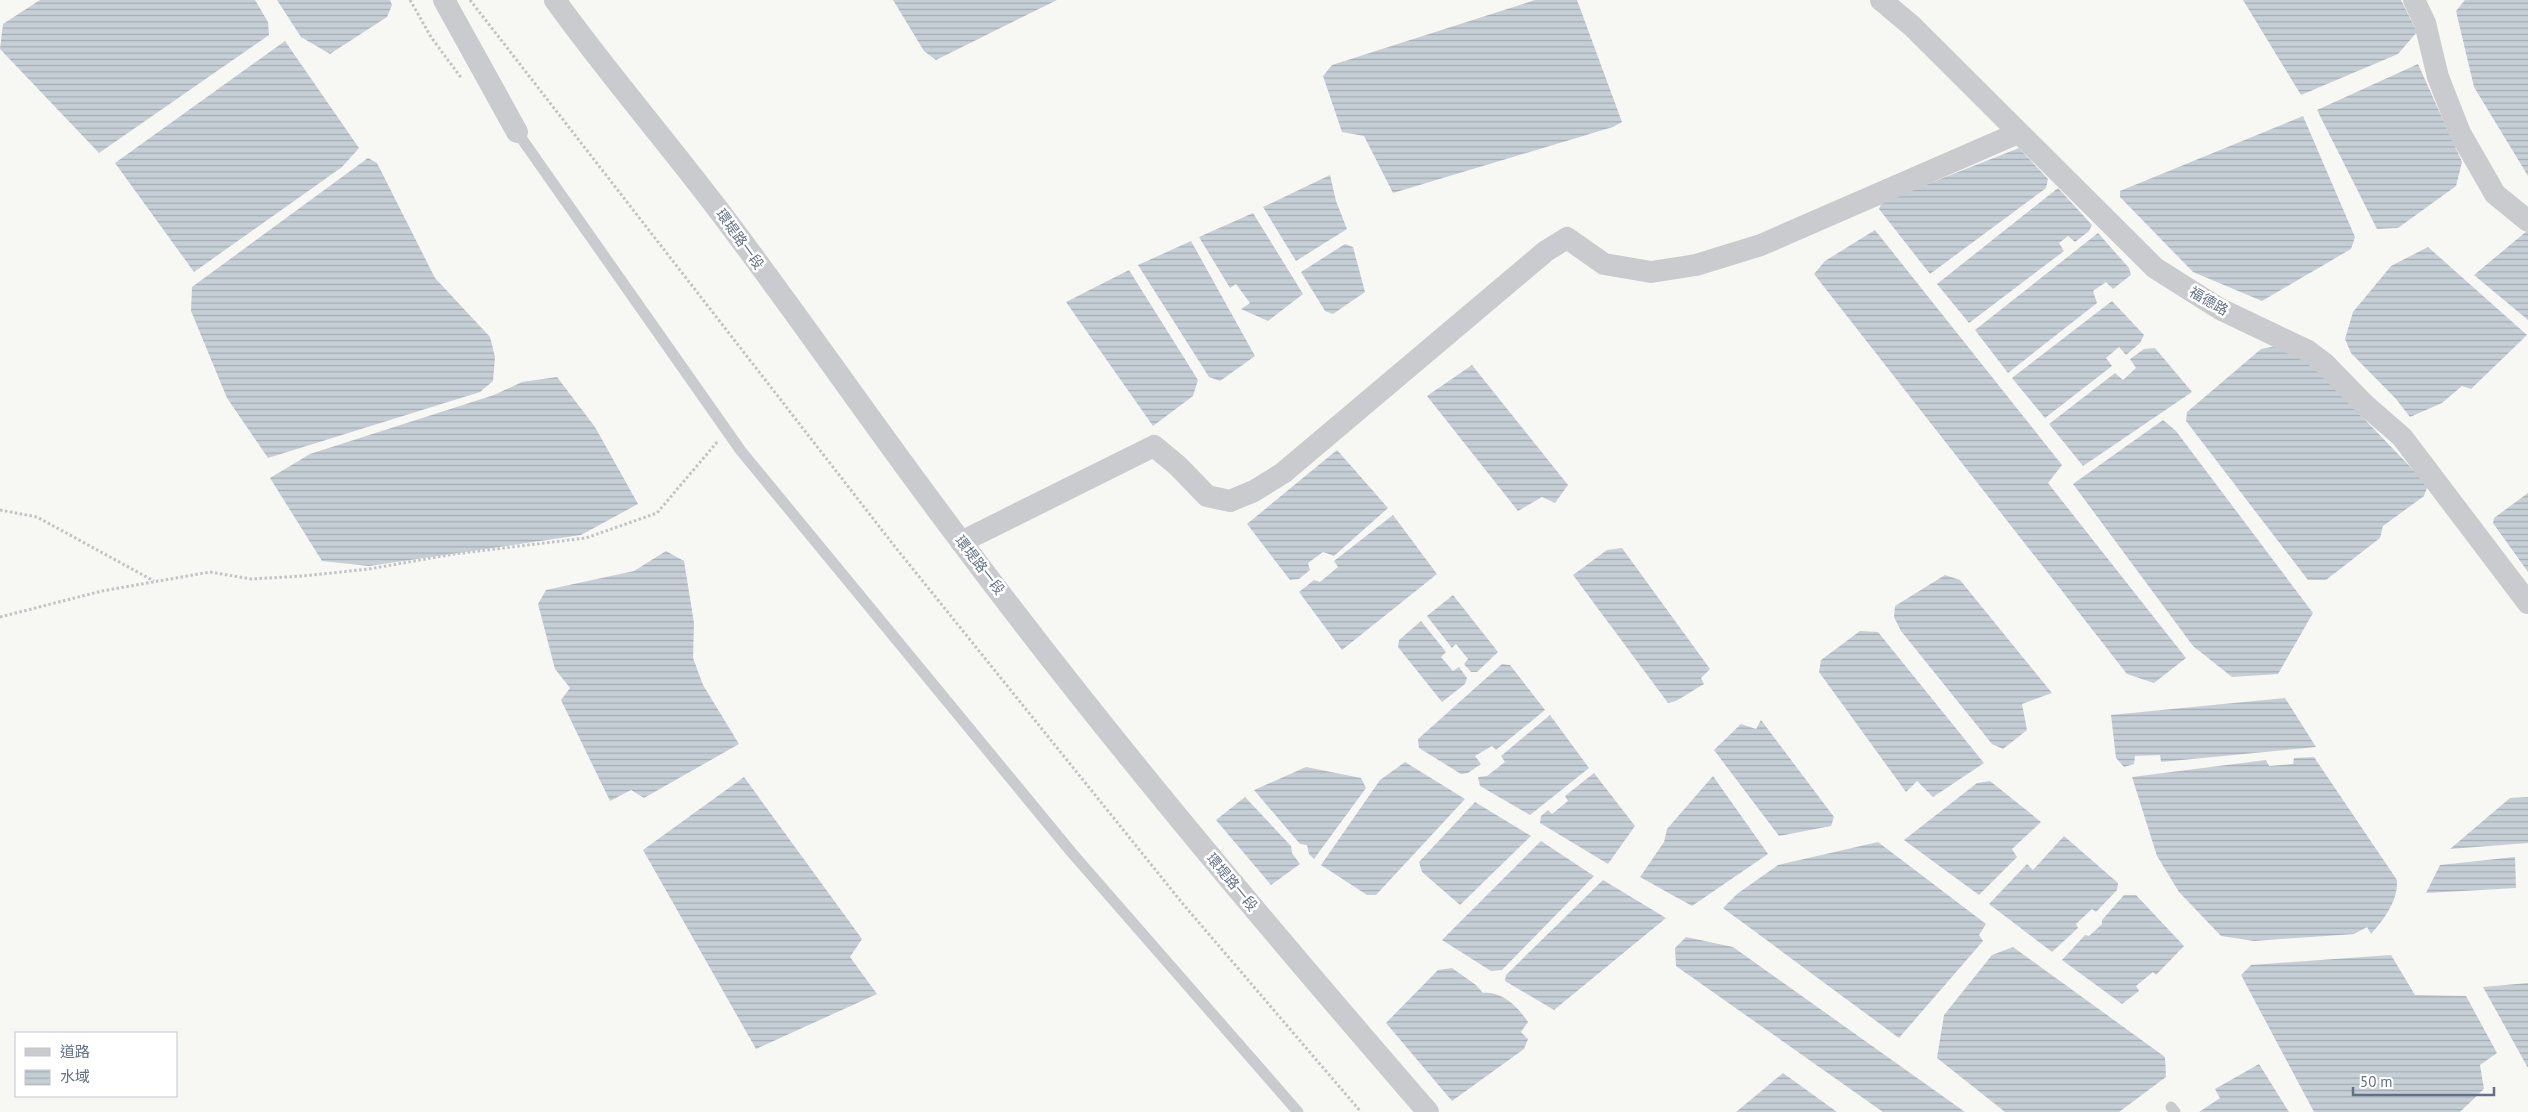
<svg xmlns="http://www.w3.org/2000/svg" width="2528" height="1112" font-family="'PT Sans','Noto Sans TC',sans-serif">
<defs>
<pattern id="water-rules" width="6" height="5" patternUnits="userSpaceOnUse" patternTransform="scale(1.25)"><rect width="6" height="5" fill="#c7cfd6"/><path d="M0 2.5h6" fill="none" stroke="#a5acb3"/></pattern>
</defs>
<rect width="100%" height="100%" fill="#f7f7f4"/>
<!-- water -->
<path fill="url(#water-rules)" d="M40,0H255L268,22L269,35L99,153L0,49L3,24Z
M277,0H390L392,5L387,17L330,54L301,37Z
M893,0H1057L936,60L924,51Z
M1535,0H1577L1622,122L1613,127L1393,193L1364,136L1342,132L1323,76L1332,65Z
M2243,0H2401L2417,32L2398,54L2301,95Z
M2465,0H2528V176L2474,87L2456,11Z
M285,41L359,148L342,167L194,272L115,163Z
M2418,64L2462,162L2456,186L2398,228L2377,229L2317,110Z
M2303,116L2355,237L2351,249L2262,301L2193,272L2120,197V191Z
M2019,148L2048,179L2046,188L1930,274L1879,209L1882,202Z
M368,158L377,163L435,278L490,337L495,357L493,381L480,392L268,458L227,398L191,311L192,287Z
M1330,175L1336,201L1347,229L1296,261L1263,207Z
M2058,188L2092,225L2089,231L2075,242L2068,236L2059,243L2064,251L1969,323L1937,284Z
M1253,213L1303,294L1268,321L1241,309L1250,303L1236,284L1230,288L1199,237Z
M1875,230L2062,465L2048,483L2186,658L2154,683L2127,674L1814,274L1825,261Z
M2528,230V320L2474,275Z
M2098,233L2129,268L2131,275L2113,289L2106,282L2093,291L2097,303L2008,373L1975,330Z
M1191,241L1255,356L1220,381L1209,377L1138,265Z
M1345,244L1353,247L1365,292L1333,314L1325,311L1301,272Z
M2428,247L2527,335L2471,389L2462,386L2442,403L2410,417L2396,399L2351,353L2345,339L2353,312L2391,266Z
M1129,270L1198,380L1193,396L1153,426L1066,302Z
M2112,301L2144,335L2140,343L2126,355L2119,347L2106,358L2112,366L2045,418L2012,378Z
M2281,345L2308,361L2428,485L2424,496L2383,526L2380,538L2326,580H2308L2186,421L2187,412L2261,349Z
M2155,348L2192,392L2083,466L2049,424L2115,373L2123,380L2136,368L2130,359L2144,349Z
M1472,365L1568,485L1555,503L1542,497L1518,511L1427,396Z
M557,377L595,427L638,504L581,535L369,566L322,561L270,478L310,454L494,395L522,382Z
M2163,420L2176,431L2313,613L2278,674L2232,677L2193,646L2073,484Z
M1337,450L1388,508L1334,556L1323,552L1308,563L1310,570L1299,579L1290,580L1247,524Z
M2528,493V572L2493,523L2494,518Z
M1393,515L1437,574L1342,650L1299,592L1314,580L1320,582L1338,567L1334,561Z
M1622,548L1710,669L1701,678L1704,684L1676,701L1668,703L1573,575L1607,550Z
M666,551L684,561L694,623L693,658L703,685L739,744L644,798L631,790L610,801L561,700L570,688L555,669L538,604L546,590L634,571Z
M1945,575L1960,580L2052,693L2022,704L2027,730L2003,749L1992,744L1901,631L1894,617L1895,606Z
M1453,595L1498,652L1477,672H1471L1464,664L1468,659L1456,644L1452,648L1427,616Z
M1421,621L1446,652L1441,657L1453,671L1459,667L1467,678L1465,684L1442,702L1398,647L1399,640Z
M1860,631L1878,632L1984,763L1933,797L1917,781L1906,792L1819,672L1821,660Z
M1502,664L1510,665L1545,710L1496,750L1492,746L1475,756L1481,764L1468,773L1461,774L1419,748L1418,739Z
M2285,698L2316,747L2161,762L2160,755L2135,756L2134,764L2124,767L2116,758L2111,715Z
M1550,715L1589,768L1530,815L1480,786L1478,777L1487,776L1505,762L1501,756Z
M1761,720L1834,817L1831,826L1779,836L1714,750L1741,724L1756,729Z
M2314,757L2397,880C2398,901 2385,918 2371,934L2367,927L2354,934L2254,941L2221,936L2179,892L2157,856L2132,777L2266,760L2269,766L2293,764L2294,758Z
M1405,762L1465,799L1376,895H1367L1321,865L1380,780Z
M1306,767L1361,778L1366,788L1314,859L1309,854L1307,845L1300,844L1254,790Z
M1594,773L1635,826L1608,864L1540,823L1541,816L1548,810L1552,814L1568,801L1565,796Z
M1713,776L1768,854L1692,906L1640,877L1664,842L1667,829Z
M744,777L862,939L850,957L877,994L756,1049L643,850Z
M1990,781L2041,822L2012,849L2017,857L1979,895L1904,840L1977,783Z
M1245,797L1291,846L1292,853L1300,864L1271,885L1216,820Z
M2528,797V843L2450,849L2510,798Z
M1475,802L1531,836L1460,905L1422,872L1419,862Z
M2064,836L2118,883L2117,890L2096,912L2092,909L2076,924L2078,928L2052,952L1989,904L2027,864L2033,870Z
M1541,841L1594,876L1502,970L1491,971L1442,940Z
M1878,842L1986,924L1979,935L1983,941L1899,1038L1723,908L1737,894L1778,865Z
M2515,857L2516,888L2426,893L2440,865Z
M1603,880L1666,918L1554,1010L1505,981L1506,975Z
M2124,895H2136L2184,946L2156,975L2153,972L2136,986L2139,991L2122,1004L2062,960L2085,935L2089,936L2102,924V920Z
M1686,937L1733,947L1965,1112H1883L1676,966L1675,948Z
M2013,947L2165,1057L2166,1077L2119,1112H2005L1937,1058L1944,1015L1992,955Z
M2391,955L2415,995L2466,996L2497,1053L2480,1065L2484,1089L2460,1112H2314L2241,975L2251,965Z
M1452,968L1476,985L1483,993C1502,991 1518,1007 1528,1022L1521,1032L1528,1039L1524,1049L1452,1101L1386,1023L1438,970Z
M2528,983V1068L2483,987Z
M2259,1064L2289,1112H2199L2220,1098L2215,1089Z
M1783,1073L1837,1112H1736Z"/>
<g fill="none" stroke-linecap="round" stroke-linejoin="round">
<!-- path -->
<path stroke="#c2c3c5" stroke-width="3" stroke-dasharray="2.5 2.5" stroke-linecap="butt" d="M410,0L431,37L462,79
M470,0L892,543L1183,904L1361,1112
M0,510L37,517L154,581
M0,617L102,591L210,572L251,579L303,576L369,569L454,554L586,538L657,513L718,441"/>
<!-- lane -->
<path stroke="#c9cbcf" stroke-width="11" d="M517,132L741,451L1072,853L1298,1112
M2171,1107L2175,1112"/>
<!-- street -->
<path stroke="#c9cbcf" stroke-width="22" d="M444,0L517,132
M555,0C606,71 664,138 717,208C800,317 877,431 960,540C1107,737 1267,926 1428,1112
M1881,0L1912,26L2155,268L2220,309L2308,351L2324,363L2364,404L2402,437L2528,603
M2414,0L2425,23L2438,77L2460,133L2495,194L2528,221
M961,542L1154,446L1178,466L1207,496L1230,501L1254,491L1283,473L1546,251L1567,238L1604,264L1651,272L1696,265L1761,245L2018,133"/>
</g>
<g text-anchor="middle" stroke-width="5" stroke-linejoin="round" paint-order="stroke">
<!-- street labels -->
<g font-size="14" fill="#637188" stroke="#fff">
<text transform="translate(740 239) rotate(54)" y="5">環堤路一段</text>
<text transform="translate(2209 301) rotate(30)" y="5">福德路</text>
<text transform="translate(980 565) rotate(52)" y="5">環堤路一段</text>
<text transform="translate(1232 882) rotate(50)" y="5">環堤路一段</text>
</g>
</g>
<!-- legend -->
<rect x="15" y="1032" width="162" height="65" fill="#ffffff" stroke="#c1c6cf"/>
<rect x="25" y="1048" width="25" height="8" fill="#c9cbcf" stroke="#c1c6cf"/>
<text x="60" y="1057" font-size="15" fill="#637188">道路</text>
<rect x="25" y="1070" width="25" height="15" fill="url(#water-rules)" stroke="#c1c6cf"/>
<text x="60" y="1082" font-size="15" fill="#637188">水域</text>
<!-- scale -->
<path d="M2353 1087v8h141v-8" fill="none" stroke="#637188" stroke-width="2.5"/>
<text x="2360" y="1087" font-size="15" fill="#637188" stroke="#ffffff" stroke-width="4" paint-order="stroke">50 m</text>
</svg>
